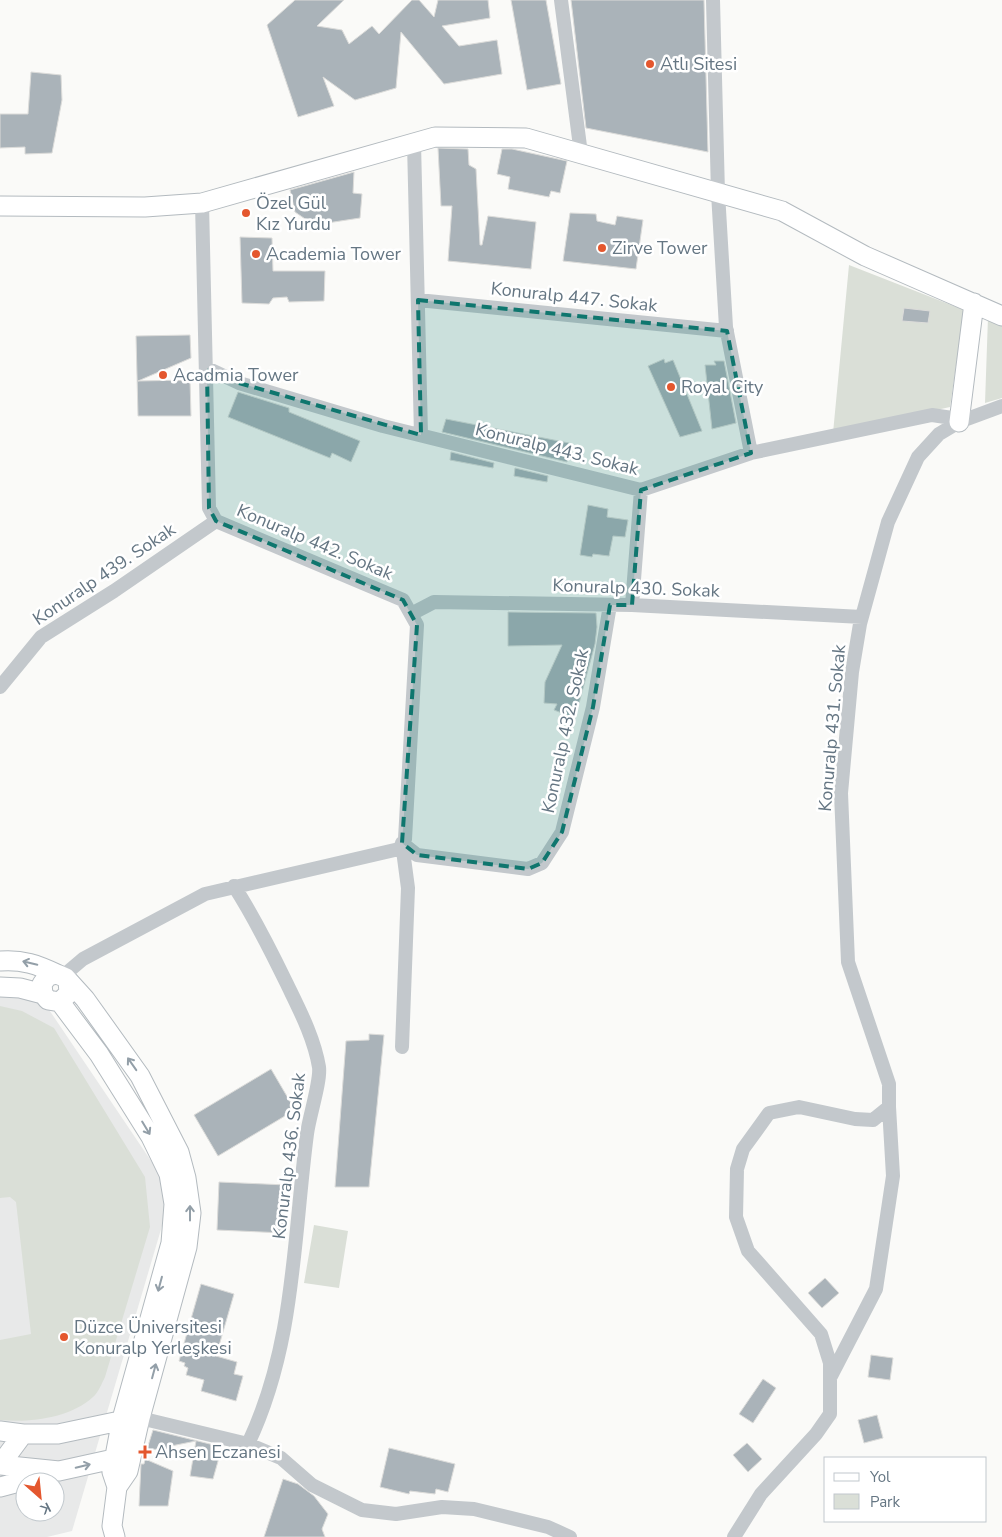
<svg xmlns="http://www.w3.org/2000/svg" width="1002" height="1537" font-family="'Nunito Sans',sans-serif">
<rect width="100%" height="100%" fill="#fafaf8"/>
<!-- built -->
<path fill="#e8e9e9" fill-rule="evenodd" d="M31,983L172,1192L72,1531L47,1537H0V994ZM25,1482H55V1512H25Z"/>
<!-- green -->
<path fill="#dadfd7" d="M849,265L964,310L950,407L833,433Z
M988,317L1002,322V398L985,403Z
M0,1006L22,1011L54,1028L145,1177L150,1227L105,1377C102,1383 98,1393 93,1397C70,1418 30,1423 0,1420V1340L31,1334L16,1202L10,1197L0,1198Z
M314,1225L348,1231L339,1288L304,1283Z"/>
<!-- building -->
<path fill="#aab3b9" stroke="#dcdcda" d="M295,0H344L317,26L342,30L349,44L372,26L379,34L412,0H419L434,17L438,0H488L490,18L442,26L459,46L497,40L502,74L444,84L401,32L396,88L355,100L323,77L334,106L298,117L267,25Z
M511,0H546L561,84L527,90Z
M571,0H704L708,152L586,128Z
M31,72L61,75L62,100L52,153L25,154V147L0,148V114H28Z
M438,148L468,149L469,165L476,169L480,245H482L488,216L536,222L531,269L448,261L452,206H441Z
M502,149H512L567,161L560,193L551,191L549,197L508,189L510,177L497,174Z
M354,172L353,193L362,194L360,218L314,225L295,212L290,190Z
M570,213L596,214L597,221L615,225L617,216L643,220L636,269L563,261Z
M240,237L272,238L273,271H325L324,301L289,302L287,297L273,298L269,304L242,303Z
M904,308L930,311L928,323L902,321Z
M190,335L191,358L138,381L190,380L191,416H138L136,336Z
M664,359L665,363L673,360L702,431L680,437L648,366Z
M714,361H724L736,423L712,429L705,365H716Z
M238,392L289,408V412L360,441L351,462L332,453L330,458L228,417Z
M446,419L569,443L567,462L442,432Z
M451,452L494,463L493,468L450,460Z
M515,468L548,476L547,482L514,476Z
M588,505L608,509L607,517L628,520L625,537L613,536L609,556L593,554L592,557L580,555Z
M508,612L596,613L597,627L595,644L575,718L554,710L557,704L544,703L545,682L562,645L508,646Z
M369,1034L384,1035L369,1187H335L346,1041L369,1040Z
M271,1069L295,1110L218,1156L194,1115Z
M219,1182L287,1185L284,1233L217,1230Z
M825,1278L839,1293L822,1308L808,1293Z
M201,1284L234,1294L216,1356L237,1362L234,1374L243,1376L236,1401L201,1391L204,1380L186,1375L188,1368L184,1366L185,1363L179,1361Z
M871,1355L893,1358L890,1380L868,1377Z
M763,1379L776,1388L753,1423L739,1414Z
M877,1415L883,1438L864,1443L858,1420Z
M153,1430L222,1447L213,1479L190,1476L196,1441L171,1446L172,1450L147,1449Z
M747,1443L762,1459L748,1472L733,1455Z
M389,1448L455,1464L448,1492L436,1489L435,1494L410,1491L409,1494L380,1487Z
M145,1459L173,1471L168,1506H139L141,1464H144Z
M283,1479L298,1484L314,1496L328,1514L322,1529L325,1537H264Z"/>
<g fill="none" stroke-linecap="round" stroke-linejoin="round">
<defs>
<path id="secondary" d="M0,206L145,207L202,203L435,137L526,138L782,211L865,256L1002,316
M959,422L974,303
M0,961C22,959 38,965 57,974
M68,981L69,993L60,1002L48,1000L43,994L42,984L48,976L57,974L66,978L85,999L140,1076L179,1152L186,1178L191,1213L187,1247L140,1418L128,1471L117,1487
M0,987L20,988L43,994
M60,1002L99,1054L151,1137L169,1174L174,1204L171,1243L122,1419L112,1472L117,1487L112,1526L115,1537
M0,1431L23,1434H58L134,1418
M0,1465L59,1471L127,1456
M0,1465L23,1434
M0,1487L45,1475"/>
</defs>
<!-- secondary casing -->
<use href="#secondary" stroke="#b3babf" stroke-width="21"/>
<!-- street -->
<path stroke="#c3c8cc" stroke-width="14" d="M561,0L581,154
M713,0L718,193L726,327L751,453
M414,143L421,435
M418,300L727,331
M207,368L239,383L383,426L641,490L751,453L932,415L959,419
M632,605L641,490
M411,614L434,602L632,605L862,617
M0,687L41,637L114,591L216,521
M402,843L417,855L528,869L542,863L562,832L593,707L610,605
M402,843L408,888L402,1047
M234,886C254,917 270,949 286,982C299,1009 314,1037 319,1067C321,1081 309,1117 307,1134C293,1241 295,1345 248,1444
M63,976L83,959L205,894L399,849L405,839L417,625L403,600L216,521L209,508L202,203
M831,1376L876,1289L893,1176L889,1107
M140,1418L248,1444L281,1458L312,1485L362,1510L396,1514L442,1507L474,1509L548,1527L570,1537
M734,1537L761,1494L816,1434L830,1414V1363L821,1334L748,1251L736,1217L737,1169L743,1149L769,1113L799,1107L855,1119L873,1120L889,1107V1084L848,962L841,793L852,672L860,624L888,522L918,457L939,434L959,422L1002,406"/>
<!-- secondary -->
<use href="#secondary" stroke="#fff" stroke-width="19"/>
</g>
<!-- one-way arrows -->
<defs><path id="oneway-shaft" d="M-6 0H5M1.5-3L5.5 0L1.5 3" fill="none" stroke-width="1.6" stroke-linecap="round" stroke-linejoin="round" transform="scale(1.25)"/></defs>
<g stroke="#939fa8">
<use href="#oneway-shaft" transform="translate(30 963) rotate(-167)"/>
<use href="#oneway-shaft" transform="translate(132 1064) rotate(-125)"/>
<use href="#oneway-shaft" transform="translate(146 1128) rotate(59)"/>
<use href="#oneway-shaft" transform="translate(190 1213) rotate(-90)"/>
<use href="#oneway-shaft" transform="translate(160 1284) rotate(105)"/>
<use href="#oneway-shaft" transform="translate(154 1371) rotate(-75)"/>
<use href="#oneway-shaft" transform="translate(83 1466) rotate(-13)"/>
</g>
<!-- marked area -->
<path fill="#0f766e" fill-opacity="0.2" stroke="#0f766e" stroke-width="4" stroke-dasharray="10 6" stroke-linejoin="round" d="M418,300L727,331L751,453L641,490L632,605H610L593,707L562,832L542,863L528,869L417,855L402,843L417,625L403,600L216,521L209,508L207,368L239,383L421,435Z"/>
<!-- markers -->
<g fill="#e4572e" stroke="#fff" stroke-width="2">
<circle cx="650" cy="64" r="5"/>
<circle cx="246" cy="213" r="5"/>
<circle cx="602" cy="248" r="5"/>
<circle cx="256" cy="254" r="5"/>
<circle cx="163" cy="375" r="5"/>
<circle cx="671" cy="387" r="5"/>
<circle cx="64" cy="1337" r="5"/>
<path d="M142.5 1444.5h5v5h5v5h-5v5h-5v-5h-5v-5h5z"/>
</g>
<g text-anchor="middle" stroke-width="5" stroke-linejoin="round" paint-order="stroke">
<!-- poi labels -->
<g font-size="18" fill="#657683" stroke="#fff" text-anchor="start">
<text x="660" y="70">Atlı Sitesi</text>
<text x="256" y="209">Özel Gül<tspan x="256" dy="21">Kız Yurdu</tspan></text>
<text x="612" y="254">Zirve Tower</text>
<text x="266" y="260">Academia Tower</text>
<text x="173" y="381">Acadmia Tower</text>
<text x="681" y="393">Royal City</text>
<text x="74" y="1333">Düzce Üniversitesi<tspan x="74" dy="21">Konuralp Yerleşkesi</tspan></text>
<text x="155" y="1458">Ahsen Eczanesi</text>
</g>
<!-- street labels -->
<g font-size="18" fill="#657683" stroke="#fff">
<text transform="translate(574 297) rotate(6)" y="6">Konuralp 447. Sokak</text>
<text transform="translate(557 449) rotate(14)" y="6">Konuralp 443. Sokak</text>
<text transform="translate(315 542) rotate(23)" y="6">Konuralp 442. Sokak</text>
<text transform="translate(104 574) rotate(-34)" y="6">Konuralp 439. Sokak</text>
<text transform="translate(636 588) rotate(2)" y="6">Konuralp 430. Sokak</text>
<text transform="translate(832 728) rotate(-85)" y="6">Konuralp 431. Sokak</text>
<text transform="translate(565 731) rotate(-78)" y="6">Konuralp 432. Sokak</text>
<text transform="translate(289 1156) rotate(-83)" y="6">Konuralp 436. Sokak</text>
</g>
</g>
<!-- legend -->
<rect x="824" y="1457" width="162" height="65" fill="#ffffff" stroke="#c1c8cd"/>
<rect x="834" y="1473" width="25" height="8" fill="#ffffff" stroke="#c1c8cd"/>
<text x="870" y="1482" font-size="15" fill="#657683">Yol</text>
<rect x="834" y="1494" width="25" height="15" fill="#dadfd7" stroke="#c1c8cd"/>
<text x="870" y="1507" font-size="15" fill="#657683">Park</text>
<!-- north arrow -->
<g transform="translate(40 1497) rotate(153)"><circle r="24" fill="#ffffff" stroke="#c1c8cd"/>
<path d="M0-4L9 19L0 12L-9 19Z" fill="#e4572e"/>
<text y="-8" font-size="14" font-weight="bold" text-anchor="middle" fill="#657683">K</text>
</g>
</svg>
